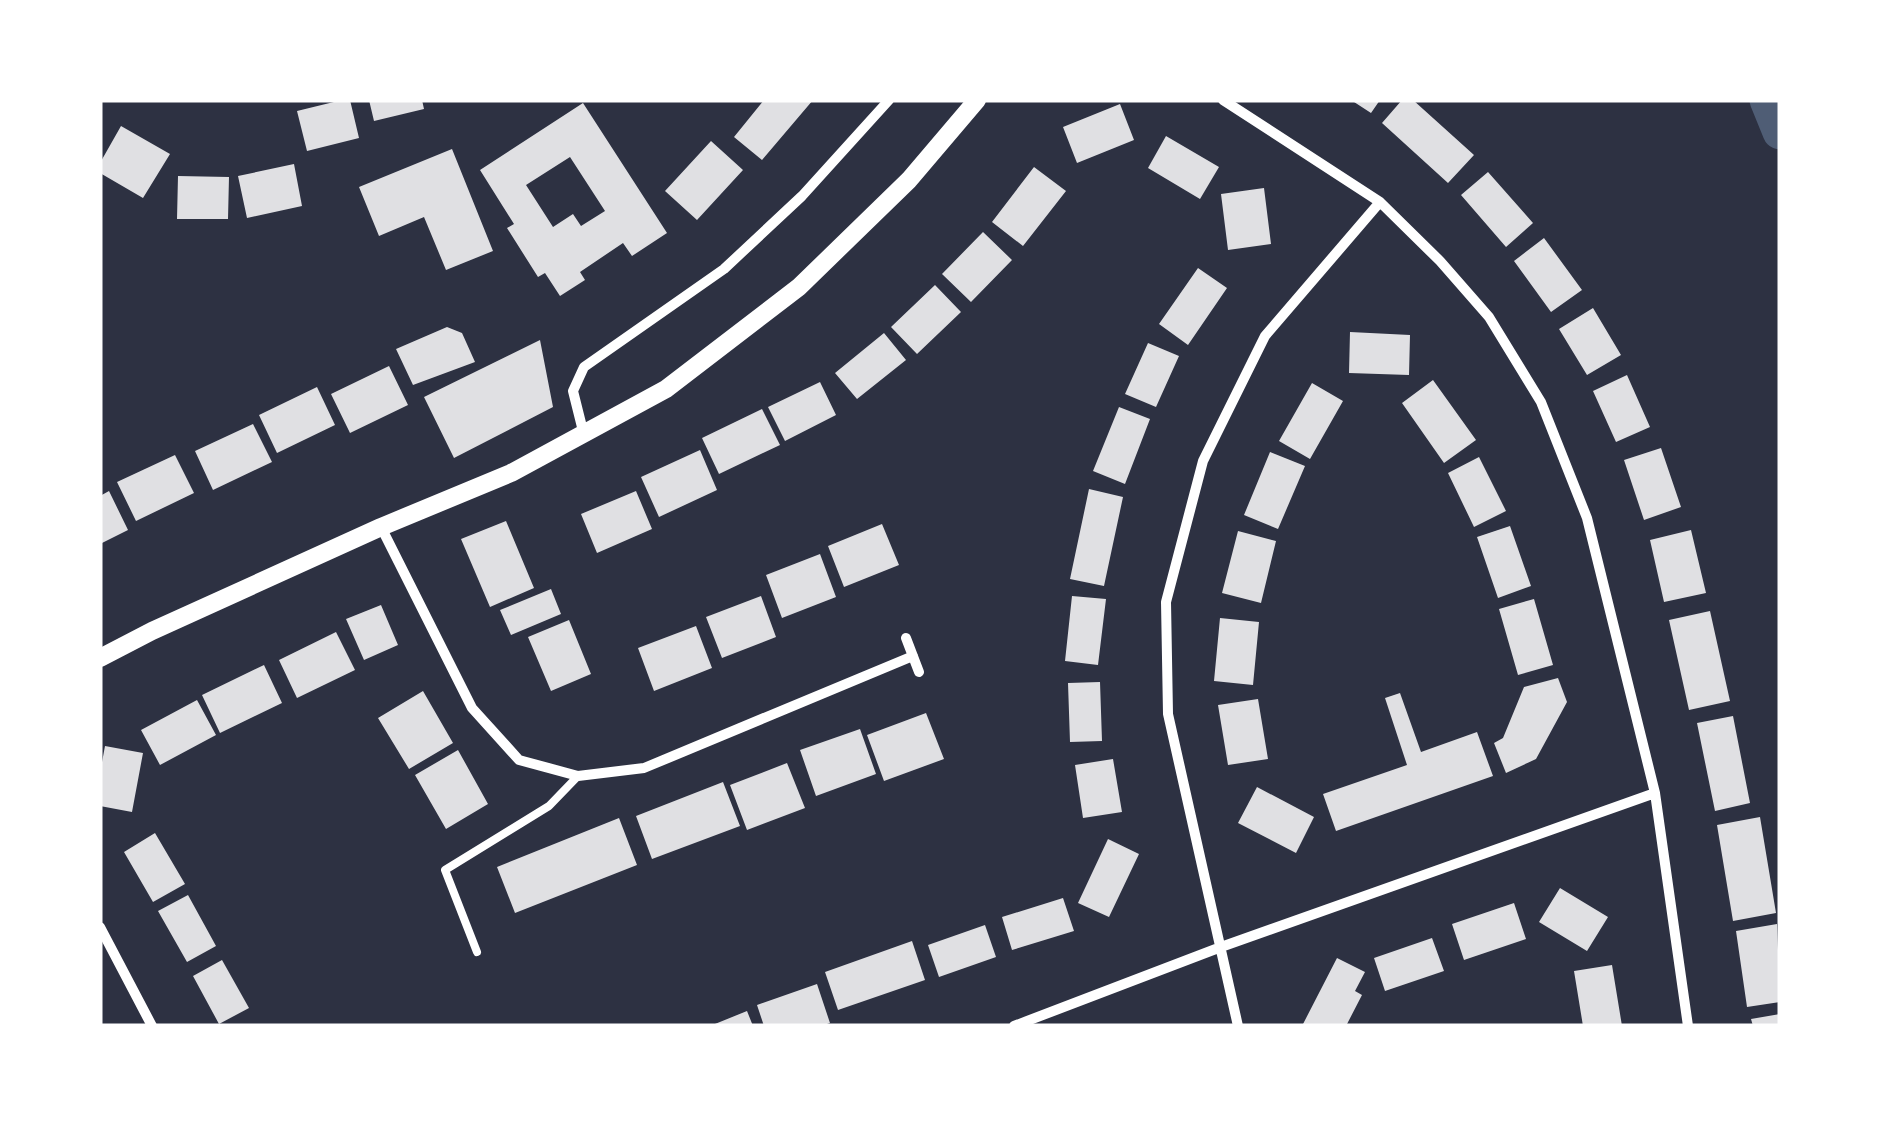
<svg xmlns="http://www.w3.org/2000/svg" width="1880" height="1126" font-family="Overpass,sans-serif">
<rect width="100%" height="100%" fill="#2d3142"/>
<g fill="none" stroke-linecap="round" stroke-linejoin="round">
<!-- canal -->
<path stroke="#4f5d75" stroke-width="35" d="M1767,100L1780,132"/>
</g>
<!-- building -->
<path fill="#e0e0e3" fill-rule="evenodd" d="M342,100H350L359,138L307,151L297,111Z
M369,100H422L424,109L374,121Z
M764,100H813L762,160L734,137Z
M1351,100H1380L1371,113Z
M1402,100H1413L1474,155L1448,183L1382,123Z
M583,103L667,233L632,256L623,243L580,272L585,280L560,296L545,273L538,277L507,228L514,224L480,170ZM570,157L605,211L581,226L573,214L553,227L526,185Z
M1120,104L1134,140L1077,163L1063,127Z
M121,126L170,154L143,198L100,173V163Z
M1166,136L1219,167L1200,199L1148,168Z
M711,141L743,170L697,220L665,191Z
M452,149L493,251L446,270L424,217L379,236L359,187Z
M294,164L302,206L247,218L238,176Z
M1034,167L1066,191L1023,246L992,222Z
M1488,172L1533,223L1506,247L1461,195Z
M178,176L229,177L228,219H177Z
M1264,188L1271,244L1228,250L1221,194Z
M983,232L1012,260L971,302L942,274Z
M1544,238L1582,290L1551,312L1514,261Z
M1198,268L1227,288L1188,345L1159,324Z
M935,285L961,312L917,354L891,327Z
M1593,308L1621,355L1587,375L1559,329Z
M447,327L462,333L475,362L413,385L396,349Z
M1350,332L1410,335L1409,375L1349,373Z
M884,333L906,360L857,399L835,373Z
M540,340L553,407L454,458L424,397Z
M1148,343L1179,356L1156,407L1125,394Z
M389,366L408,405L350,433L331,394Z
M1627,375L1650,427L1616,442L1593,391Z
M1433,380L1476,440L1444,463L1402,403Z
M820,382L836,415L785,441L768,407Z
M1312,383L1343,401L1310,459L1279,441Z
M317,387L335,425L277,453L259,415Z
M1119,407L1150,419L1125,484L1093,471Z
M762,409L780,445L719,474L702,438Z
M253,424L272,462L213,490L195,451Z
M1661,448L1681,507L1644,520L1624,460Z
M700,450L717,490L659,517L641,477Z
M1270,452L1305,466L1278,529L1244,515Z
M175,455L194,493L136,521L117,482Z
M1479,457L1506,511L1474,527L1448,473Z
M1089,489L1123,497L1104,586L1070,579Z
M109,491L128,530L100,544V496Z
M636,491L652,529L597,553L581,514Z
M506,521L534,588L490,607L461,539Z
M882,524L899,565L844,587L828,546Z
M1510,526L1531,586L1498,598L1477,537Z
M1691,530L1706,593L1664,602L1650,540Z
M1238,531L1276,541L1261,603L1222,593Z
M820,554L836,597L782,618L766,575Z
M551,589L561,614L511,635L500,610Z
M761,596L776,637L722,658L706,617Z
M1072,596L1106,599L1098,665L1065,661Z
M1534,599L1553,665L1518,675L1499,609Z
M381,605L398,645L364,660L346,619Z
M1710,611L1730,701L1689,710L1669,620Z
M1220,618L1259,622L1253,685L1214,681Z
M569,620L591,674L551,691L528,637Z
M696,626L712,668L654,691L638,648Z
M336,632L355,670L297,698L279,660Z
M264,665L282,703L220,733L202,695Z
M1558,678L1567,702L1536,759L1506,773L1494,743L1503,738L1524,687Z
M1100,682L1102,741L1070,742L1068,683Z
M423,691L453,743L409,769L378,718Z
M1400,693L1421,752L1477,732L1493,776L1336,831L1323,794L1407,765L1385,698Z
M1258,699L1268,759L1228,765L1218,705Z
M197,700L216,735L160,765L141,730Z
M926,713L944,759L884,781L867,735Z
M1733,716L1750,803L1715,811L1697,723Z
M860,729L876,774L816,796L800,750Z
M105,746L143,753L132,812L100,806V773Z
M458,750L488,804L446,829L415,775Z
M1113,759L1122,812L1083,818L1075,765Z
M787,763L805,808L747,830L730,785Z
M723,782L740,826L652,859L636,816Z
M1257,787L1314,817L1296,853L1238,823Z
M1760,817L1776,913L1733,921L1717,825Z
M619,818L637,865L515,913L497,867Z
M155,833L185,884L153,902L124,852Z
M1108,839L1139,854L1109,917L1078,903Z
M1560,888L1608,917L1587,951L1539,922Z
M188,895L216,946L187,962L158,911Z
M1063,898L1074,931L1012,950L1002,917Z
M1514,903L1526,939L1464,960L1452,924Z
M1777,924L1780,1002L1747,1007L1736,931Z
M985,925L996,957L939,977L928,945Z
M1432,938L1444,971L1385,991L1374,958Z
M912,941L925,980L838,1010L825,972Z
M1337,958L1365,972L1355,991L1362,995L1346,1026H1302Z
M222,960L249,1008L219,1024L193,976Z
M1612,965L1622,1026H1583L1574,971Z
M817,984L830,1023L821,1026H764L757,1005Z
M747,1011L753,1026H710Z
M1780,1014V1026H1753L1751,1019Z"/>
<g fill="none" stroke-linecap="round" stroke-linejoin="round">
<!-- service -->
<path stroke="#fff" stroke-width="8" d="M477,952L445,870L549,806L578,776"/>
<!-- minor -->
<path stroke="#fff" stroke-width="10" d="M1223,100L1380,202L1440,261L1489,317L1541,402L1587,518L1655,793L1688,1026
M584,435L573,391L584,367L724,269L802,196L889,100
M381,527L472,708L519,760L578,776L644,768L913,656
M906,638L919,672
M100,927L152,1026
M1014,1026L1221,947L1655,793
M1238,1026L1168,714L1166,602L1203,461L1265,336L1380,202"/>
<!-- tertiary -->
<path stroke="#fff" stroke-width="18" d="M100,658L152,631L381,527L511,473L666,389L799,287L909,180L977,100"/>
</g>
<!-- border -->
<rect width="1880" height="1126" fill="none" stroke="#ffffff" stroke-width="205"/>
</svg>
